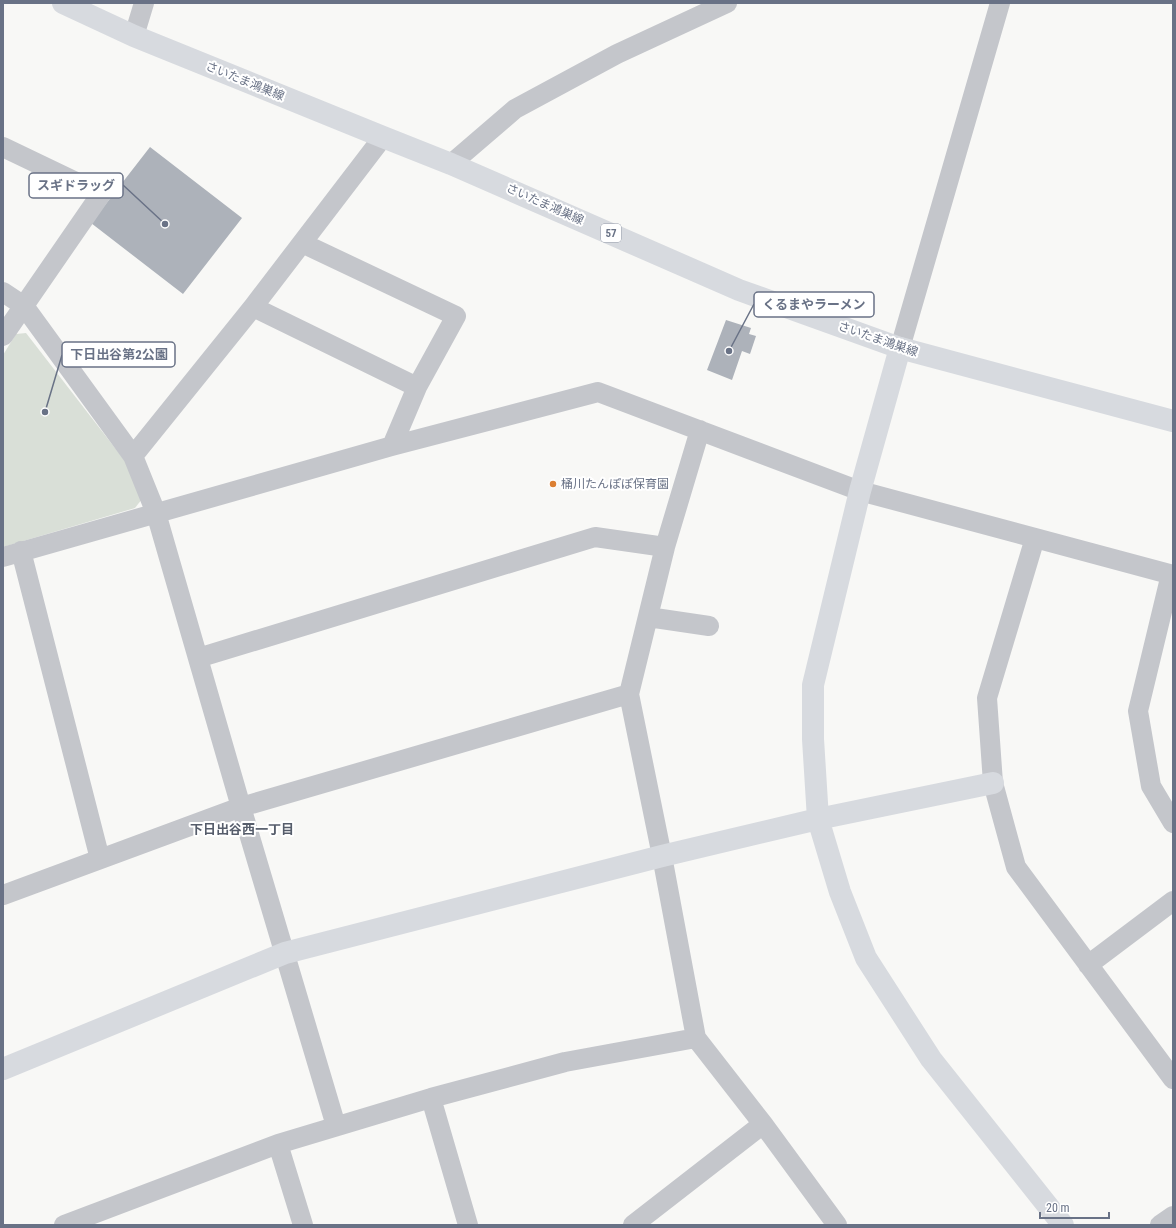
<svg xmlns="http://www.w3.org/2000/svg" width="1176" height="1228" font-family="'Roboto Condensed','Noto Sans JP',sans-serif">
<rect width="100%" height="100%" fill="#f8f8f6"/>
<!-- green -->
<path fill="#d9dfd7" d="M26,333L132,470L142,499L135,508L3,547V355L16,334Z"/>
<!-- building -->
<path fill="#adb2ba" d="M150,147L242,218L183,294L91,223Z
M726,320L751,328L749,334L756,336L750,354L742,351L732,380L707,370Z"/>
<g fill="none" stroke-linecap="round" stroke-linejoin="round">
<!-- street -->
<path stroke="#c4c6cb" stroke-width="20" d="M134,36L144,3
M3,147L101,194L3,336
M451,164L515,109L617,54L727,3
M302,243L456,316L417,387L392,446
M3,292L24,306L133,456L156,513L241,807L336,1126
M253,307L417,387
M900,348L1000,3
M133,456L253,307L383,137
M1035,538L987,698L993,783L1016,867L1173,1079
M21,551L100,859
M3,557L392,446L598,392L860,491L1173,575
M1171,574L1138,711L1151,786L1173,823
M648,617L709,626
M198,658L595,537L665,547
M3,895L241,807L629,694
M1088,965L1173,901
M696,1038L662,856L629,694L665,547L700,430
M431,1098L468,1225
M278,1144L303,1225
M64,1225L278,1144L431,1098L565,1062L696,1038L763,1124L837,1225
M633,1225L763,1124
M1160,1225L1173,1216"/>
<!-- secondary -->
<path stroke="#d7dadf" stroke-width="22" d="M900,348L860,491L813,685V739L818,819L840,892L866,958L931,1059L1063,1225
M3,1069L285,953L662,856L818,819L993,783"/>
<!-- primary -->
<path stroke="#d7dadf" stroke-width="22" d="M63,3L134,36L383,137L451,164L739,290L900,348L1173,421"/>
</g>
<!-- markers -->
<circle fill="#dc7f32" stroke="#fff" stroke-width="1.5" cx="553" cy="484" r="4"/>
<g text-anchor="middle" stroke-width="4" stroke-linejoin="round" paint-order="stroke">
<!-- shield labels -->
<rect fill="#fff" stroke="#969caa" stroke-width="1" x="601" y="224" width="20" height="18" rx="3"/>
<g font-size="11" font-weight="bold" fill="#697286">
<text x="611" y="237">57</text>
</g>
<!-- street labels -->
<g font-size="12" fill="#697286" stroke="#fff">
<text transform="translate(245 81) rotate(22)" y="4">さいたま鴻巣線</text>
<text transform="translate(545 204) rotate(24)" y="4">さいたま鴻巣線</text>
<text transform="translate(878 339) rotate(19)" y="4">さいたま鴻巣線</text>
</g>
<!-- poi labels -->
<g font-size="12" fill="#697286" stroke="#fff" text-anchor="start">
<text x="561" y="488">桶川たんぽぽ保育園</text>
</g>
<!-- neighbourhood labels -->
<g font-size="13" font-weight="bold" fill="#565d6b" stroke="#fff">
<text x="242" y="834">下日出谷西一丁目</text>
</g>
</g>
<!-- callouts -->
<path fill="none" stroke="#697286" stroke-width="1.5" d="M165 224L123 185M729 351L754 304M45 412L62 355"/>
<g fill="#697286" stroke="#fff" stroke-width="1.5">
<circle cx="165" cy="224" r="4"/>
<circle cx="729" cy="351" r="4"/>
<circle cx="45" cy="412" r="4"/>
</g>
<g fill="#fff" stroke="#697286" stroke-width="1.5">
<rect x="29" y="173" width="94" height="25" rx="4"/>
<rect x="754" y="292" width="120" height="25" rx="4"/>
<rect x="62" y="342" width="113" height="25" rx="4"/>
</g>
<g font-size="13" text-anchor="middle" font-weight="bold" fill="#697286">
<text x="76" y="190">スギドラッグ</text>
<text x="814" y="309">くるまやラーメン</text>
<text x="119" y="359">下日出谷第2公園</text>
</g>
<!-- border -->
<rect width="1176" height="1228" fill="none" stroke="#697286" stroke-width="8"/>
<!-- scale -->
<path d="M1040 1212v6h69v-6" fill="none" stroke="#697286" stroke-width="2"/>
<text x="1046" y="1212" font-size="12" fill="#697286" stroke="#ffffff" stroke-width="3" paint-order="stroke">20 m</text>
</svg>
